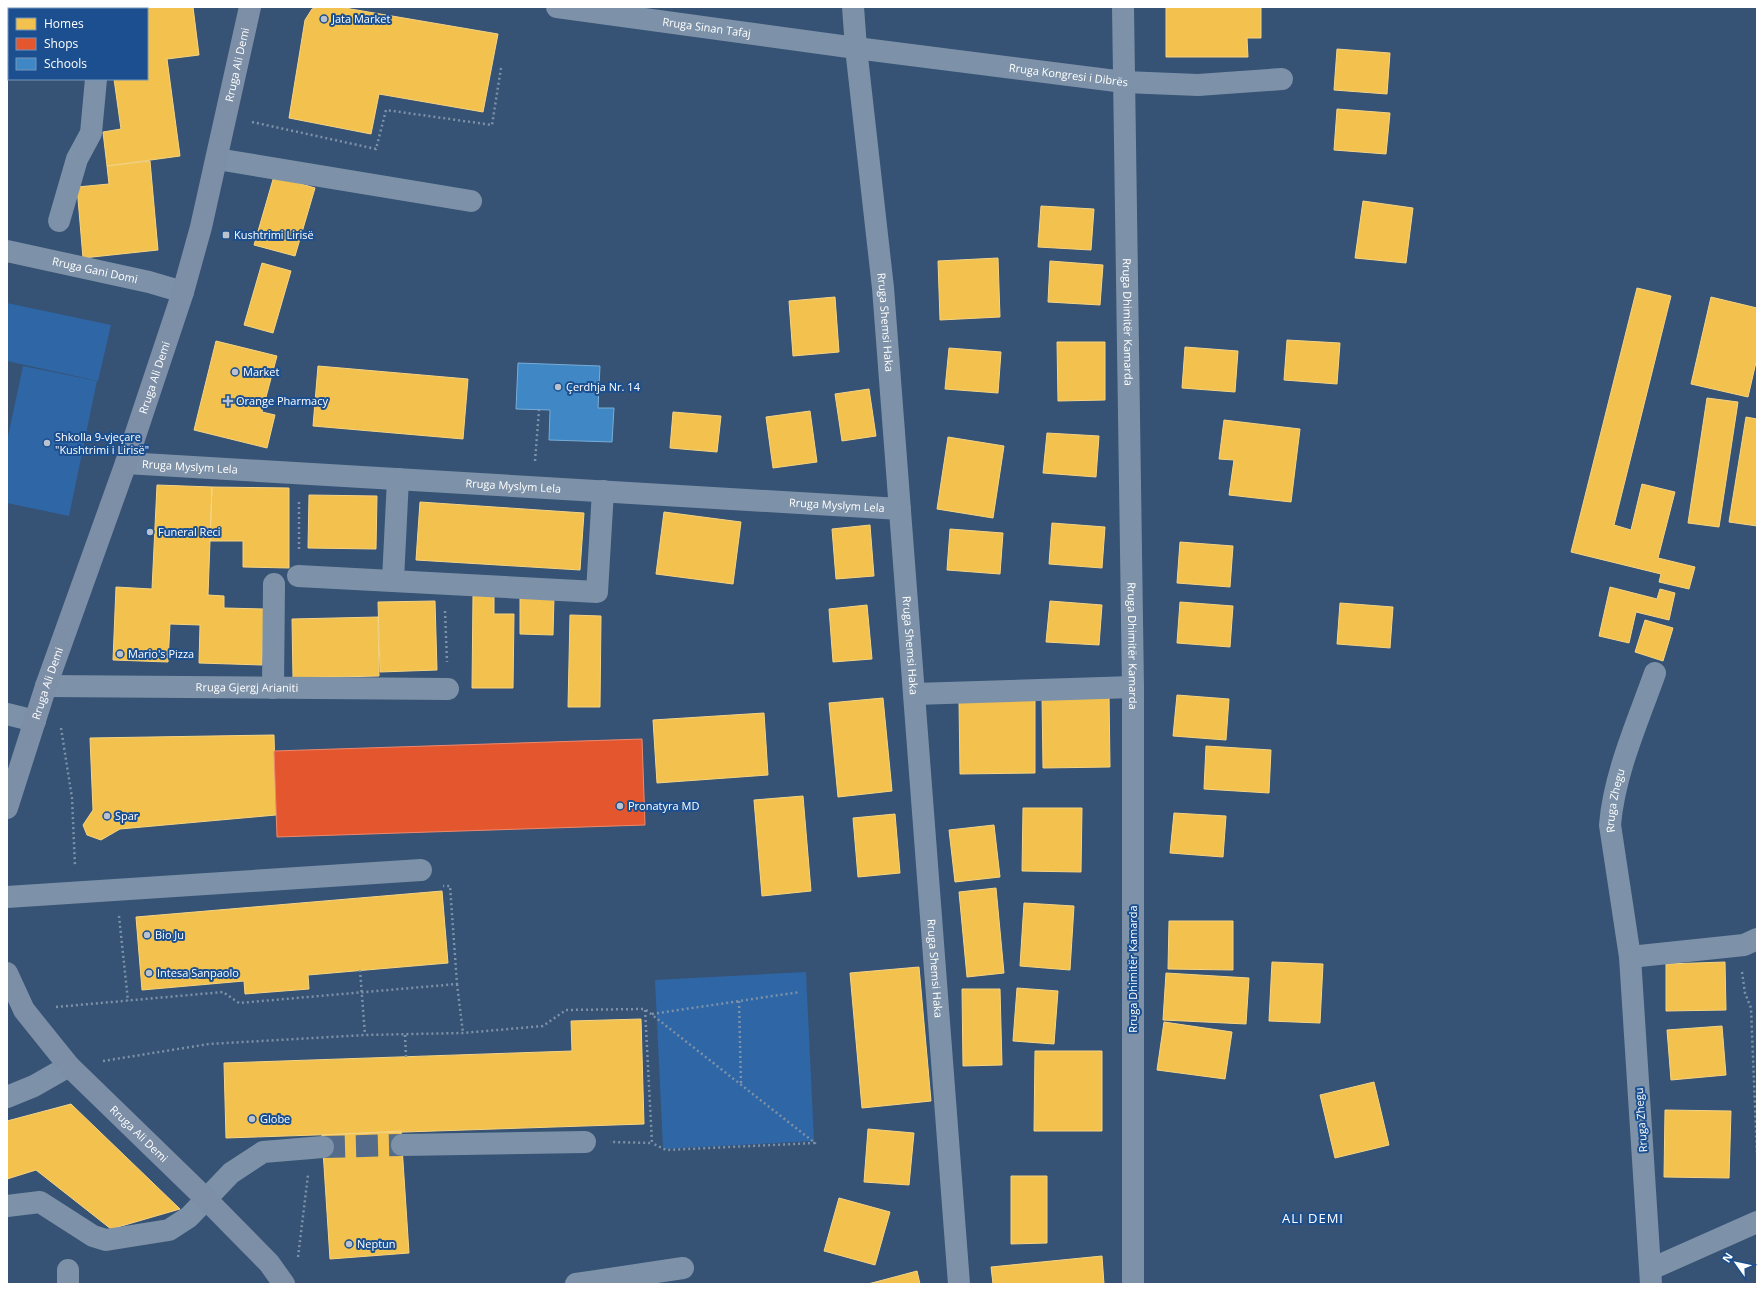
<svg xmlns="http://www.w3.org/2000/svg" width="1764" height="1291" font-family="'Open Sans',sans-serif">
<rect width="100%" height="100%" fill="#365274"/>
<!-- green -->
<path fill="#2f66a5" d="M7,303L111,325L98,381L7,361Z
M23,366L97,381L69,516L7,503V441Z
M806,972L814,1141L663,1149L655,980Z"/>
<!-- homes -->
<path fill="#f2c14e" stroke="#f6d483" d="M135,7H193L199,55L167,59L180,156L107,166L103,132L121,129L114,79H147V9H135Z
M319,7H339L498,34L483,112L379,94L371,134L289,118L305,20L312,9Z
M1166,7H1261V38H1247L1248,57H1166Z
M1337,49L1390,53L1387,94L1334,90Z
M1337,109L1390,113L1386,154L1334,150Z
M150,161L158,250L83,258L77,187L109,184L107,166Z
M274,176L315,188L295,256L254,245Z
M1363,201L1413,208L1406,263L1355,258Z
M1041,206L1094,209L1091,250L1038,247Z
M998,258L1000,317L940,320L938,261Z
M1050,261L1103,265L1100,305L1048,302Z
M262,263L291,271L273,333L244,325Z
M1637,288L1671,296L1614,525L1631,530L1642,484L1675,492L1658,558L1695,567L1689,589L1659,582L1661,574L1571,552Z
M835,297L839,352L793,356L789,301Z
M1711,297L1757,308V358L1748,397L1691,384Z
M1287,340L1340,343L1337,384L1284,380Z
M216,341L277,356L262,412L275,415L267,448L194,430Z
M1057,342H1105V400L1058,401Z
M1185,347L1238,351L1235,392L1182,388Z
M949,348L1001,352L998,393L945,389Z
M318,366L468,379L463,439L313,426Z
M869,389L876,436L842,441L835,394Z
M1707,398L1738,402L1719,527L1688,523Z
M810,411L817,462L773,468L766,417Z
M673,412L721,416L717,452L670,448Z
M1746,417L1757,419V526L1729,522Z
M1224,420L1300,429L1291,502L1229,495L1234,460L1219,459Z
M1047,433L1099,436L1096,477L1043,473Z
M948,437L1004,446L993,518L937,509Z
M157,485L212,487L208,595L224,596V608L264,609L262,665L199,663L200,625L170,624L168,662L113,660L116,587L152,589Z
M212,487L289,488V568L243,567V541H210Z
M309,495L377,496L376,549L308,548Z
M420,502L584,513L580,570L416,560Z
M664,512L741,522L733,584L656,574Z
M1052,523L1105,527L1102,568L1049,564Z
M870,525L874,576L836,579L832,529Z
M950,529L1003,533L1000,574L947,570Z
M1180,542L1233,546L1230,587L1177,583Z
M1610,587L1657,599L1660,589L1675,593L1669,620L1636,612L1629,643L1599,636Z
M473,594L494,595V614H514L513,688H472Z
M520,596L554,597L553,635L520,634Z
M435,601L437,670L380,672L378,602Z
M1050,601L1102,605L1099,645L1046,642Z
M1180,602L1233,606L1230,647L1177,643Z
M1340,603L1393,607L1390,648L1337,644Z
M867,605L872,659L833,662L829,609Z
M570,615L601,616L600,707H568Z
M378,617L379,676L293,678L292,619Z
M1645,620L1673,628L1663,661L1635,652Z
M1109,694L1110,767L1043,768L1042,696Z
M1177,695L1229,699L1226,740L1173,736Z
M883,698L892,791L838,797L829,703Z
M1035,700V773L960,774L959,701Z
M764,713L768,775L657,783L653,720Z
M274,735L276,815L120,829L101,840L87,835L83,825L93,810L90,738Z
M1206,746L1271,750L1269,793L1204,789Z
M803,796L811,891L762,896L754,800Z
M1023,808H1082L1081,872L1022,871Z
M1174,813L1226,816L1223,857L1170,853Z
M895,814L900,873L858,877L853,818Z
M994,825L1000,877L955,882L949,830Z
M996,888L1004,973L967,977L959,892Z
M442,891L448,963L308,975L309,989L245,994L244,981L142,990L136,917Z
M1024,903L1074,906L1070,970L1020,966Z
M1169,921H1233V970L1168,969Z
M1272,962L1323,964L1320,1023L1269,1021Z
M1725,962L1726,1010L1666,1011V964Z
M919,967L931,1101L862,1108L850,973Z
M1166,973L1249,978L1246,1024L1163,1020Z
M1017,988L1058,991L1054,1044L1013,1041Z
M962,989H1000L1002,1065L963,1066Z
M641,1019L644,1124L226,1138L224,1063L572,1051L571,1021Z
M1164,1022L1232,1032L1225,1079L1157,1070Z
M1722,1026L1726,1075L1671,1080L1667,1030Z
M1035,1051H1102V1131H1034Z
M1374,1082L1389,1145L1335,1158L1320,1095Z
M71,1104L180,1209L111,1229L36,1170L7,1179V1121Z
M1665,1110L1731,1111L1729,1178L1664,1177Z
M868,1129L914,1133L909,1185L864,1182Z
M401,1131L409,1253L330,1259L322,1135Z
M1011,1176H1047V1243L1011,1244Z
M839,1198L890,1212L875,1265L824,1251Z
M1102,1256L1104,1284H993L991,1267Z
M917,1271L920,1284H868Z"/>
<!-- shops -->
<path fill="#e4572e" stroke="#ec896d" d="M642,739L645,825L277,837L274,751Z"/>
<!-- schools -->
<path fill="#3f88c5" stroke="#79acd6" d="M518,363L600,366L598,408H614L612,442L549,440L550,410L516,409Z"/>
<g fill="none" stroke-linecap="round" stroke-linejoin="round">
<!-- minor-tunnel -->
<path stroke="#546c89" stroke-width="22" stroke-dasharray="22 11" stroke-linecap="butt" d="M323,1147L402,1145"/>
<!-- path -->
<path stroke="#7d92a8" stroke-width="2.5" stroke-dasharray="2 3" stroke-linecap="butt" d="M252,122L376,149L386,110L492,125L501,68
M535,461L539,410
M299,549V500
M445,611L447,662
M61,728L72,798L75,866
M119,916L128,1001
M360,970L365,1035
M1742,972L1745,993L1751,1008L1757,1154
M457,984L463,1033
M739,1001L741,1085
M56,1007L223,992L239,1003L457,984L450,886H443
M646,1010L815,1143L666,1150L652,1143
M652,1014L800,992
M405,1035L406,1057
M103,1061L209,1044L365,1035L463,1033L543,1026L566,1010L645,1009L652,1143L610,1142
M298,1257L308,1175"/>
<!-- minor -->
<g stroke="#7d92a8" stroke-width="22">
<path d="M64,7L77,9"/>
<path id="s1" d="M557,7L856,48L1124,82L1198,85L1282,79"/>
<path id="s2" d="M853,7L856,48L883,288L959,1284"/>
<path id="s3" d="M1123,7L1133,687V1284"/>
<path d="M104,9V7"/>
<path d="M217,159L471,201"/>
<path d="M59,221L77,159L91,133L96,79"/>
<path id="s4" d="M7,251L149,282L183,292"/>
<path id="s5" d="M126,463L900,509"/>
<path d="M298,576L597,592L603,491"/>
<path d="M393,580L398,479"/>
<path id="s6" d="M46,686L448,689"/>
<path d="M273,688L274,584"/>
<path d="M914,694L1133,687"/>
<path d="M7,714L35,721"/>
<path d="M7,897L421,870"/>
<path d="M1630,957L1744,945L1757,939"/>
<path d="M7,1097L34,1086L69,1066"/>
<path d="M402,1145L585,1142"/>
<path d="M7,1206L40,1202L93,1236L106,1240L169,1230L189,1217L231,1173L263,1152L323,1147"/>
<path d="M1651,1269L1757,1222"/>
<path d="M68,1284V1270"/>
<path d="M576,1284L683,1268"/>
<path id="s7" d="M1651,1284L1630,957L1610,825C1614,774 1638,721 1655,673"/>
</g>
<!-- major -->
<g stroke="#7d8ea7" stroke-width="22">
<path id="s8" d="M7,808L46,686L126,463L183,292L201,227L250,7"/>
<path id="s9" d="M7,973L24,1010L69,1066L206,1199L269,1263L284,1284"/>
</g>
</g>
<!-- markers -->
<g fill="#b9c2ce" stroke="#1b4f8f" stroke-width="1.5">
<circle cx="324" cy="19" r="4"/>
<rect x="222" y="231" width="8" height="8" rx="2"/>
<circle cx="235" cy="372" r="4"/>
<circle cx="558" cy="387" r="4"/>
<path d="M226 395h4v4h4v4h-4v4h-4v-4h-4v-4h4z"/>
<circle cx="47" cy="443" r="4"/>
<circle cx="150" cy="532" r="4"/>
<circle cx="120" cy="654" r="4"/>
<circle cx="620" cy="806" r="4"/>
<circle cx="107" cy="816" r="4"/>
<circle cx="147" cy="935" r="4"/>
<circle cx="149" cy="973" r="4"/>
<circle cx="252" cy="1119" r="4"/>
<circle cx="349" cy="1244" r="4"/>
</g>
<g text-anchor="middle" stroke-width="4" stroke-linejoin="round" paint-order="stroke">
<!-- poi labels -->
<g font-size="11" fill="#fff" stroke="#1b4f8f" text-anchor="start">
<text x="332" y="23">Jata Market</text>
<text x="234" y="239">Kushtrimi Lirisë</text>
<text x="243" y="376">Market</text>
<text x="566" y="391">Çerdhja Nr. 14</text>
<text x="236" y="405">Orange Pharmacy</text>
<text x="55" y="441">Shkolla 9-vjeçare<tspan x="55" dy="13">"Kushtrimi i Lirisë"</tspan></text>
<text x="158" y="536">Funeral Reci</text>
<text x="128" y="658">Mario's Pizza</text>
<text x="628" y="810">Pronatyra MD</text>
<text x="115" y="820">Spar</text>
<text x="155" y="939">Bio Ju</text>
<text x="157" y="977">Intesa Sanpaolo</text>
<text x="260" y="1123">Globe</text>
<text x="357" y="1248">Neptun</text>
</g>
<!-- street labels -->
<g font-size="11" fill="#fff" stroke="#1b4f8f">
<text dy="4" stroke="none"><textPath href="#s1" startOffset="151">Rruga Sinan Tafaj</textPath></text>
<text dy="4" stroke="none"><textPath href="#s8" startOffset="779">Rruga Ali Demi</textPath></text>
<text dy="4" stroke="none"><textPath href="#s1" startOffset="516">Rruga Kongresi i Dibrës</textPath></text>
<text dy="4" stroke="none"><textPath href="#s4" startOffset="90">Rruga Gani Domi</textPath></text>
<text dy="4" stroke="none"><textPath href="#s2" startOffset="317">Rruga Shemsi Haka</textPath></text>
<text dy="4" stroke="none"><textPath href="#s3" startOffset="315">Rruga Dhimitër Kamarda</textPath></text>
<text dy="4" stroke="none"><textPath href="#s8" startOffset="455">Rruga Ali Demi</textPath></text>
<text dy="4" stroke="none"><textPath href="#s5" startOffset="64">Rruga Myslym Lela</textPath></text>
<text dy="4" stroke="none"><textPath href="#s5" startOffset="388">Rruga Myslym Lela</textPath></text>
<text dy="4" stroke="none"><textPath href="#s5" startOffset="712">Rruga Myslym Lela</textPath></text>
<text dy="4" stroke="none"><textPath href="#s2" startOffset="641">Rruga Shemsi Haka</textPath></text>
<text dy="4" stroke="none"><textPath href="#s3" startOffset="639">Rruga Dhimitër Kamarda</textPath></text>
<text dy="4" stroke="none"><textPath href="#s8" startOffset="131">Rruga Ali Demi</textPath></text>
<text dy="4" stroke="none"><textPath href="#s6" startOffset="201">Rruga Gjergj Arianiti</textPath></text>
<text dy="4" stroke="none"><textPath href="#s7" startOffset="486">Rruga Zhegu</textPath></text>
<text dy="4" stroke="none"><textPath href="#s2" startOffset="965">Rruga Shemsi Haka</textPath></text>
<text transform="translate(1133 969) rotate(-90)" y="4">Rruga Dhimitër Kamarda</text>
<text transform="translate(1641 1120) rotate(-94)" y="4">Rruga Zhegu</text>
<text dy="4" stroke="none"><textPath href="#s9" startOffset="210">Rruga Ali Demi</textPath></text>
</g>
<!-- quarter labels -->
<g font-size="13" letter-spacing="1" fill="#fff" stroke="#1b4f8f">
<text x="1313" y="1223">ALI DEMI</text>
</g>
</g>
<!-- border -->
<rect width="1764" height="1291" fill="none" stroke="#ffffff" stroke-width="16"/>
<!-- legend -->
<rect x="8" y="8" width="140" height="72" fill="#1b4f8f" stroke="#7695bc"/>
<rect x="16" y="18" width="20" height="12" fill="#f2c14e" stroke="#7695bc"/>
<text x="44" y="28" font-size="12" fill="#ffffff">Homes</text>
<rect x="16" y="38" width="20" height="12" fill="#e4572e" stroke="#7695bc"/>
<text x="44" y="48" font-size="12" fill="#ffffff">Shops</text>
<rect x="16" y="58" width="20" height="12" fill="#3f88c5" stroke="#7695bc"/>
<text x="44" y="68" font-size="12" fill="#ffffff">Schools</text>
<!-- north arrow -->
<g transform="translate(1736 1263) rotate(303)" stroke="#1b4f8f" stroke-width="3" paint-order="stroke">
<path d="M0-3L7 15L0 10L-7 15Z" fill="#ffffff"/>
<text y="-6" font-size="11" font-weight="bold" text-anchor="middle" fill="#ffffff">N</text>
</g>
</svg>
